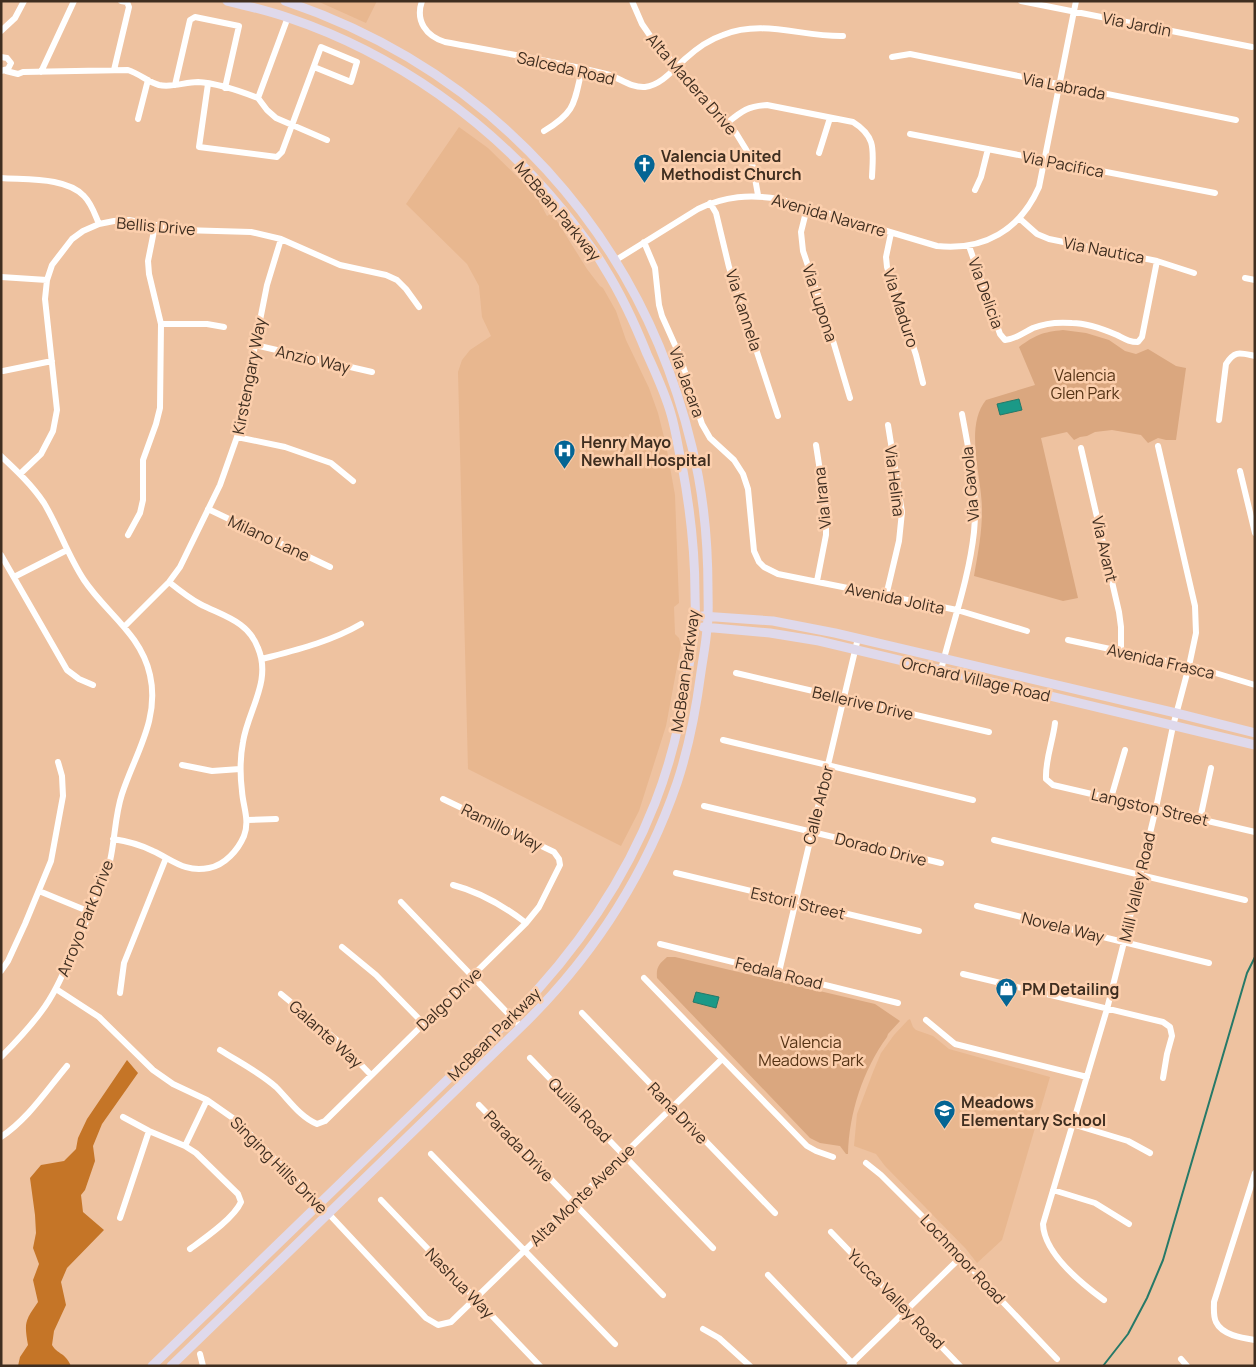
<svg xmlns="http://www.w3.org/2000/svg" width="1256" height="1367" font-family="Manrope,sans-serif">
<rect width="100%" height="100%" fill="#eec2a0"/>
<!-- built -->
<path fill="#e8b78f" d="M317,1H377L366,23Z
M459,127L488,148L535,194L547,216L552,213L587,269L600,286L603,288L616,311L626,340L649,388L658,413L666,445L675,495L679,603L674,607L675,634L679,638L681,645L666,726L639,811L621,846L468,769L458,372L462,360L470,350L491,336L482,317L479,286L467,264L406,204Z
M910,1019L913,1027L916,1030L933,1036L949,1049L1050,1077L1002,1240L977,1263L966,1249L885,1166L876,1154L854,1146L857,1114L873,1072L881,1053L894,1035L908,1020Z"/>
<!-- green -->
<path fill="#daa77f" d="M1063,330L1086,333L1109,340L1125,351L1136,354L1148,349L1176,366L1186,368L1176,440H1166L1158,438L1148,443L1141,435L1112,430L1095,432L1087,436L1080,437L1074,440L1067,432L1041,438L1078,598L1063,601L974,576C978,553 982,533 982,510C982,477 964,427 986,400L1035,385L1019,347C1035,335 1043,332 1063,330Z
M667,957H675L875,1004L900,1021L888,1034L887,1037C863,1070 849,1113 848,1154H846L840,1146L820,1143L810,1138L657,978C656,967 659,964 667,957Z"/>
<!-- forest -->
<path fill="#c57527" d="M127,1060L138,1073L102,1124L93,1146L95,1161L85,1190L81,1195L83,1212L104,1230L67,1268L61,1282L66,1305L54,1331L52,1345C58,1355 65,1352 71,1366H18L20,1357L28,1345C24,1322 25,1321 38,1302L33,1280L39,1264L33,1248L36,1233L35,1215L30,1178L41,1165L64,1161L76,1149L78,1138L87,1119Z"/>
<!-- water -->
<path fill="#1b9987" stroke="#267968" d="M1019,399L1022,410L1000,415L997,404Z
M696,992L719,997L716,1008L693,1002Z"/>
<g fill="none" stroke-linecap="round" stroke-linejoin="round">
<!-- stream -->
<path stroke="#267968" stroke-width="2" d="M1103,1366L1128,1334L1147,1298L1163,1260L1247,973L1255,957"/>
<!-- minor -->
<path stroke="#fff" stroke-width="6" d="M422,1C415,21 426,36 445,42C498,52 553,61 606,74C619,77 630,88 645,87C661,85 673,70 685,59C696,49 708,40 723,35C763,19 802,37 843,36
M632,1L642,24L653,40L736,133L747,151L753,167L758,195
M1021,1L1252,47
M1,31L15,18L24,1
M1,57L7,58L11,63L8,69L1,71
M892,57L910,54L1236,120
M114,70L129,7L127,2L121,1
M6,71L18,74L23,72L128,70C140,74 148,82 159,85C172,88 185,82 198,82C217,83 240,91 258,98L288,17
M41,72L74,1
M208,84L199,147L277,157L282,152L321,47L357,62L351,82L314,67
M175,85L190,20L195,17L239,26L225,88
M258,98L267,110L276,118L327,140
M138,119L148,80
M727,123C742,111 748,106 767,105L853,122C877,137 873,151 872,177
M544,131C576,112 574,103 582,69
M910,134L1215,193
M819,153L830,118
M1,178C27,180 66,177 84,196C92,204 95,215 99,224
M975,190L981,177L988,149
M710,203L716,213L729,267L778,416
M807,208L801,232L803,251L831,334L850,398
M1019,218L1037,234L1049,239L1157,261L1194,273
M891,233L886,257L887,267L916,355L923,383
M644,242L655,268L659,305L662,316L679,354L702,424L710,438L734,460L743,474L748,489L754,551L759,562L764,567L778,574L957,610L1027,631
M969,246L1000,334L1005,340C1016,339 1023,333 1033,328C1045,323 1059,322 1072,323C1087,323 1103,329 1117,335C1125,339 1129,342 1138,342L1142,337L1157,261
M616,260L698,209C725,196 750,194 779,199L937,246C984,251 1020,230 1039,187L1076,1
M1,277L47,280
M1245,278L1255,280
M161,324H207L224,327
M255,345L372,372
M3,371L52,361
M1219,420L1226,364C1235,350 1240,353 1255,356
M237,437L285,447L331,463L353,481
M816,445L826,510V535L817,581
M1081,448L1119,612L1121,627V652
M1,456C17,471 32,485 44,503C59,528 68,556 84,580C106,613 141,634 150,675C160,719 135,754 122,794C115,815 115,839 110,861C103,886 89,914 79,938C67,963 58,990 41,1012C29,1028 15,1043 1,1057
M1240,471L1255,533
M20,474L41,454L53,431L57,410L45,299L47,280L52,265L72,239L83,231L99,224L114,221L129,220L182,230L251,232L281,239L340,265L386,275L397,280L406,289L419,307
M208,509L330,567
M128,535L140,513L143,500V460L156,424L160,408L161,324L149,274L148,261L155,226
M1,555L67,670L79,679L93,685
M14,577L67,550
M886,596L899,541L902,512L888,425
M125,626L169,582L180,567L220,485L237,437L267,285L281,239
M1068,640L1199,668L1255,685
M262,659C296,650 330,642 361,624
M941,670C952,625 969,579 974,532C978,493 969,452 962,414
M736,673L989,732
M1055,723C1053,741 1045,760 1046,779L1053,785L1255,832
M723,740L973,800
M182,765L212,771L240,769
M1111,798L1125,750
M704,806L941,863
M1200,819L1211,768
M247,820L276,819
M113,839C127,841 141,845 153,851C173,860 185,873 209,868C225,865 238,850 244,836C250,820 243,807 242,791C240,775 240,758 243,742C248,710 272,681 258,648C248,621 223,616 200,604C189,598 179,590 169,582
M994,840L1245,900
M676,873L919,931
M453,885C480,892 504,906 526,923
M39,891L90,912
M401,902L521,1027
M977,906L1209,963
M660,944L898,1003
M342,947L376,975L424,1024
M1,971L8,961L25,924L51,861L63,796L62,776L58,762
M779,972L858,638
M963,974L1163,1022L1170,1027L1172,1036L1167,1054L1163,1078
M644,978L807,1146L816,1151L833,1157
M56,989L99,1017L153,1070L173,1084L207,1100L237,1121L313,1197L426,1318L438,1325L451,1322L722,1059
M120,993L124,963L166,858
M281,994L338,1041L371,1075
M582,1013L775,1213
M926,1020L955,1044L1087,1077
M220,1050C239,1062 259,1072 276,1087C289,1100 300,1117 317,1124L325,1121L526,923L539,907L560,865L559,859L554,852L443,799
M530,1058L713,1248
M479,1105L663,1295
M123,1117L149,1131L185,1146L196,1153L238,1194L241,1202C234,1218 205,1238 190,1249
M1072,1124L1128,1141L1150,1153
M1,1137C28,1119 46,1091 67,1066
M185,1146L207,1100
M431,1154L615,1344
M866,1163L881,1175L962,1256L979,1277L1057,1359
M1255,1173L1214,1302C1214,1308 1213,1316 1216,1322C1222,1335 1242,1338 1255,1340
M1053,1190L1095,1203L1129,1224
M381,1200L540,1366
M120,1218L149,1131
M831,1232L960,1366
M768,1275L854,1365
M1104,1300C1082,1284 1044,1254 1043,1224L1107,1009L1124,942L1156,808L1173,726L1189,666L1196,633L1195,606L1158,446
M703,1329L719,1338L750,1366
M200,1354L203,1366
M1181,1359L1187,1366
M849,1366L962,1256"/>
<!-- secondary -->
<path stroke="#dfd9eb" stroke-width="9" d="M702,616L773,621L835,633L1176,713L1255,733
M703,627L770,633L819,641L1255,745
M152,1366L512,1017C574,954 623,885 655,803C671,762 681,720 687,677C690,660 693,643 695,626C696,615 695,604 695,594C695,550 690,508 682,465C678,448 676,431 671,414C665,393 656,374 647,354C635,324 621,294 604,267C592,246 577,228 562,209C490,122 396,54 289,18C269,11 248,6 227,1
M171,1366L527,1021C594,954 646,873 677,783C689,747 696,710 701,672C703,658 706,643 707,628C709,616 708,603 708,590C708,541 704,495 692,447C641,234 492,71 285,1"/>
</g>
<!-- icons -->
<defs>
<symbol id="church-pin" viewBox="-11 -11 22 30"><path d="M0 17L-7.5 6A9.5 9.5 0 1 1 7.5 6Z" fill="#046594" stroke="#fccfad"/><path d="M-1.2-6h2.4v3.5h3.3v2.4h-3.3V6h-2.4V-.1h-3.3v-2.4h3.3Z" fill="#fff"/></symbol>
<symbol id="hospital-pin" viewBox="-11 -11 22 30"><path d="M0 17L-7.5 6A9.5 9.5 0 1 1 7.5 6Z" fill="#046594" stroke="#fccfad"/><path d="M-5-5h3v3.5h4V-5h3V5h-3V1.5h-4V5h-3Z" fill="#fff"/></symbol>
<symbol id="shop-pin" viewBox="-11 -11 22 30"><path d="M0 17L-7.5 6A9.5 9.5 0 1 1 7.5 6Z" fill="#046594" stroke="#fccfad"/><path d="M-5-2.5h2.3a2.7 3.5 0 0 1 5.4 0H5L5.5 6h-11ZM-1.5-2.5h3a1.5 2.3 0 0 0-3 0Z" fill="#fff"/></symbol>
<symbol id="school-pin" viewBox="-11 -11 22 30"><path d="M0 17L-7.5 6A9.5 9.5 0 1 1 7.5 6Z" fill="#046594" stroke="#fccfad"/><path d="M0-5L7-2L0 1L-7-2ZM-4 1L0 2.5L4 1V4Q0 6-4 4Z" fill="#fff"/></symbol>
</defs>
<g fill-rule="evenodd">
<use href="#church-pin" x="632" y="152" width="25" height="34"/>
<use href="#hospital-pin" x="552" y="438" width="25" height="34"/>
<use href="#shop-pin" x="994" y="976" width="25" height="34"/>
<use href="#school-pin" x="932" y="1098" width="25" height="34"/>
</g>
<g text-anchor="middle" stroke-width="5" stroke-linejoin="round" paint-order="stroke">
<!-- street labels -->
<g font-size="16" fill="#3f2e20" stroke="#fccfad">
<text transform="translate(1137 24) rotate(11)" y="6">Via Jardin</text>
<text transform="translate(566 68) rotate(13)" y="6">Salceda Road</text>
<text transform="translate(692 84) rotate(49)" y="6">Alta Madera Drive</text>
<text transform="translate(1064 86) rotate(11)" y="6">Via Labrada</text>
<text transform="translate(1063 164) rotate(11)" y="6">Via Pacifica</text>
<text transform="translate(558 211) rotate(50)" y="6">McBean Parkway</text>
<text transform="translate(829 215) rotate(16)" y="6">Avenida Navarre</text>
<text transform="translate(156 226) rotate(5)" y="6">Bellis Drive</text>
<text transform="translate(1104 250) rotate(11)" y="6">Via Nautica</text>
<text transform="translate(986 293) rotate(70)" y="6">Via Delicia</text>
<text transform="translate(820 303) rotate(72)" y="6">Via Lupona</text>
<text transform="translate(901 308) rotate(72)" y="6">Via Maduro</text>
<text transform="translate(744 310) rotate(72)" y="6">Via Kannela</text>
<text transform="translate(313 359) rotate(13)" y="6">Anzio Way</text>
<text transform="translate(249 376) rotate(-79)" y="6">Kirstengary Way</text>
<text transform="translate(687 382) rotate(70)" y="6">Via Jacara</text>
<text transform="translate(895 481) rotate(83)" y="6">Via Helina</text>
<text transform="translate(970 484) rotate(-95)" y="6">Via Gavola</text>
<text transform="translate(822 498) rotate(-96)" y="6">Via Irana</text>
<text transform="translate(269 538) rotate(25)" y="6">Milano Lane</text>
<text transform="translate(1105 549) rotate(77)" y="6">Via Avant</text>
<text transform="translate(895 598) rotate(12)" y="6">Avenida Jolita</text>
<text transform="translate(1161 661) rotate(13)" y="6">Avenida Frasca</text>
<text transform="translate(685 671) rotate(-82)" y="6">McBean Parkway</text>
<text transform="translate(976 679) rotate(13)" y="6">Orchard Village Road</text>
<text transform="translate(863 703) rotate(13)" y="6">Bellerive Drive</text>
<text transform="translate(818 805) rotate(-76)" y="6">Calle Arbor</text>
<text transform="translate(1150 807) rotate(13)" y="6">Langston Street</text>
<text transform="translate(502 827) rotate(26)" y="6">Ramillo Way</text>
<text transform="translate(881 849) rotate(14)" y="6">Dorado Drive</text>
<text transform="translate(1137 887) rotate(-77)" y="6">Mill Valley Road</text>
<text transform="translate(798 903) rotate(13)" y="6">Estoril Street</text>
<text transform="translate(85 918) rotate(-68)" y="6">Arroyo Park Drive</text>
<text transform="translate(1063 927) rotate(14)" y="6">Novela Way</text>
<text transform="translate(779 973) rotate(14)" y="6">Fedala Road</text>
<text transform="translate(449 999) rotate(-44)" y="6">Dalgo Drive</text>
<text transform="translate(326 1034) rotate(42)" y="6">Galante Way</text>
<text transform="translate(494 1034) rotate(-45)" y="6">McBean Parkway</text>
<text transform="translate(580 1110) rotate(46)" y="6">Quilla Road</text>
<text transform="translate(678 1113) rotate(46)" y="6">Rana Drive</text>
<text transform="translate(519 1146) rotate(46)" y="6">Parada Drive</text>
<text transform="translate(279 1165) rotate(45)" y="6">Singing Hills Drive</text>
<text transform="translate(582 1195) rotate(-44)" y="6">Alta Monte Avenue</text>
<text transform="translate(963 1259) rotate(47)" y="6">Lochmoor Road</text>
<text transform="translate(460 1283) rotate(46)" y="6">Nashua Way</text>
<text transform="translate(896 1299) rotate(46)" y="6">Yucca Valley Road</text>
</g>
<!-- poi labels -->
<g font-size="16" font-weight="bold" fill="#3f2e20" stroke="#fccfad" text-anchor="start">
<text x="661" y="162">Valencia United<tspan x="661" dy="18">Methodist Church</tspan></text>
<text x="581" y="448">Henry Mayo<tspan x="581" dy="18">Newhall Hospital</tspan></text>
<text x="1022" y="995">PM Detailing</text>
<text x="961" y="1108">Meadows<tspan x="961" dy="18">Elementary School</tspan></text>
</g>
<!-- park labels -->
<g font-size="16" fill="#553315" stroke="#fccfad">
<text x="1085" y="381">Valencia<tspan x="1085" dy="18">Glen Park</tspan></text>
<text x="811" y="1048">Valencia<tspan x="811" dy="18">Meadows Park</tspan></text>
</g>
</g>
<!-- border -->
<rect width="1256" height="1367" fill="none" stroke="#3f2e20" stroke-width="5"/>
</svg>
